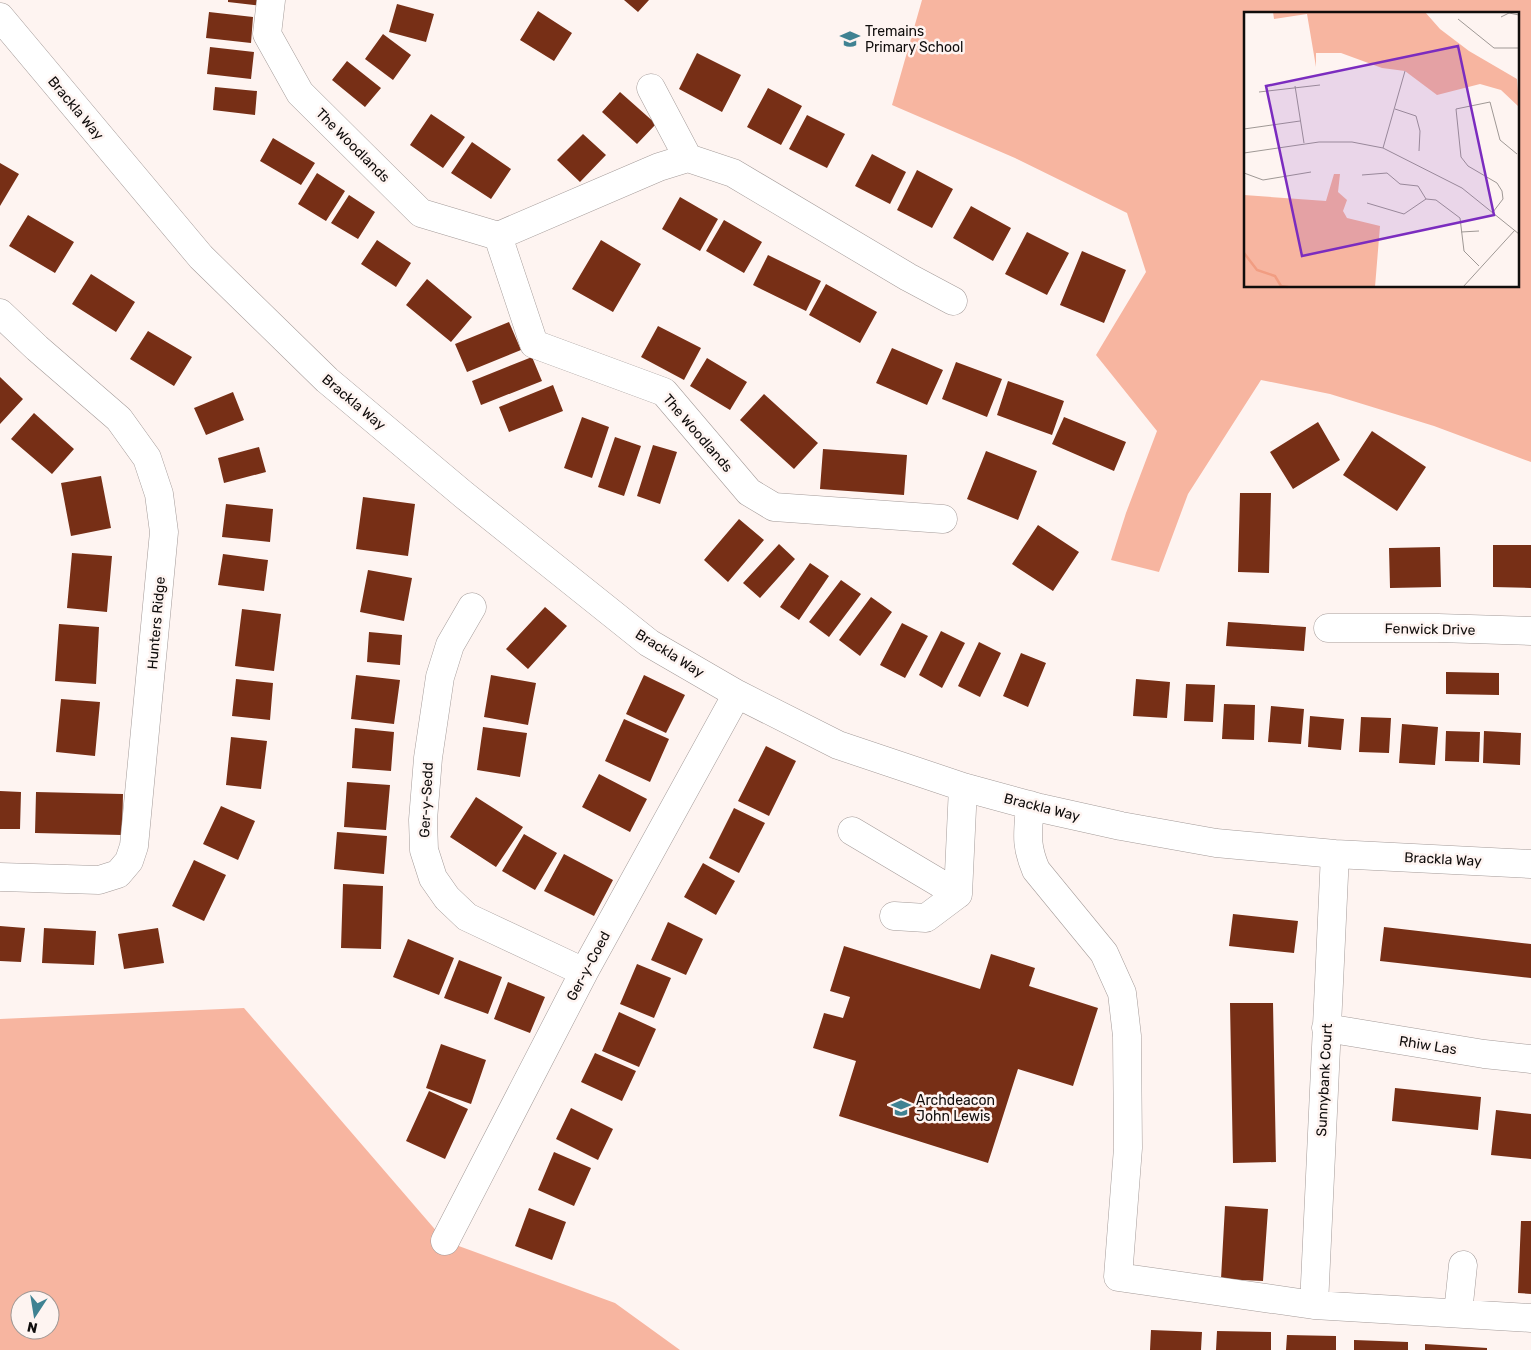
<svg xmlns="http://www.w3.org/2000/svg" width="1531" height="1350" font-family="Rubik,sans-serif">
<rect width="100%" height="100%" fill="#fef4f1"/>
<!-- green -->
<path fill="#f7b5a0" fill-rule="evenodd" d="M922,0H1531V462L1434,426L1330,394L1261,380L1188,494L1159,572L1111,560L1126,513L1157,431L1096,355L1146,272L1127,213L1015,158L892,105ZM1245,14H1517V286H1245Z
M244,1008L445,1241L615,1303L680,1350H0V1019ZM20,1300H50V1330H20Z"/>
<!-- building -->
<path fill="#772f16" d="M228,0H263L262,6L228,2Z
M624,0H649L638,12Z
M397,4L434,14L426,42L389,32Z
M538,11L572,33L554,61L520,40Z
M209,12L253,17L251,43L206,38Z
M383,34L411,55L393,80L365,59Z
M210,47L254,52L251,79L207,74Z
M697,53L741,75L722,112L679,89Z
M347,61L381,88L365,107L332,80Z
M215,87L257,91L255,115L213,110Z
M768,88L802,106L781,145L747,127Z
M620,92L656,124L637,144L602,112Z
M431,114L465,137L443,168L410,145Z
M807,115L845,134L827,168L789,149Z
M583,134L606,155L580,182L557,160Z
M273,138L315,163L301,185L260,161Z
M472,142L511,169L491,199L451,173Z
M872,154L906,172L890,204L855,186Z
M0,163L19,174L0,206Z
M917,170L953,189L932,228L897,210Z
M317,173L345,191L326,221L298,204Z
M349,195L375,212L358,239L331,223Z
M680,197L718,219L700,251L662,229Z
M971,206L1011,228L993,261L953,238Z
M28,215L74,242L55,273L9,246Z
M724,220L762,242L744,273L706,251Z
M1027,232L1069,253L1047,295L1005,274Z
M377,240L411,263L396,287L361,264Z
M601,240L641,264L613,312L572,289Z
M1082,251L1126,270L1104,323L1060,305Z
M768,255L821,281L806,311L753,285Z
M91,274L135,302L116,332L72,304Z
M427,279L472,317L451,342L406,305Z
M826,284L877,312L860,343L809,315Z
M509,322L521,350L467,372L455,344Z
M658,326L701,348L684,380L641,357Z
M148,331L192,357L174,386L130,359Z
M892,348L943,370L927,405L876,383Z
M532,357L542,381L481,405L472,381Z
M707,358L747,382L730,410L690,386Z
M956,362L1002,379L987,417L942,399Z
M0,377L23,399L0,424Z
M1008,381L1064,401L1052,435L997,415Z
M553,385L563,411L509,432L499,407Z
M233,392L244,420L206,435L194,408Z
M764,394L818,443L794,469L740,420Z
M34,413L74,449L52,474L11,439Z
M582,417L609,427L592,478L564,468Z
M1064,417L1126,442L1114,471L1052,444Z
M1318,422L1340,460L1293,489L1270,452Z
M1372,431L1426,467L1397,511L1343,475Z
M615,437L641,446L624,496L598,487Z
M653,445L677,452L660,504L637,496Z
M259,447L266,472L224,483L218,458Z
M823,449L907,455L904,495L820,489Z
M986,451L1037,471L1018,520L967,499Z
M101,476L111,528L71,536L61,483Z
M1240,493H1271L1269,573L1238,572Z
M363,497L415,504L408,556L356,549Z
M226,504L273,509L270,542L222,537Z
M739,519L764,540L728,582L704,560Z
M1038,525L1079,552L1053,591L1012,564Z
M779,544L795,559L760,598L743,583Z
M1493,545H1531V588L1493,587Z
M1440,547L1441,587L1390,588L1389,548Z
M72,553L112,556L107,612L67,608Z
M223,554L268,560L264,591L218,585Z
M810,563L829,576L799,620L780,607Z
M368,570L412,578L404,621L360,612Z
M841,580L861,594L829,637L809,622Z
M871,597L892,612L860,656L839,640Z
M545,607L567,626L528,669L506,649Z
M242,609L281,614L274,671L235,666Z
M1228,622L1306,627L1304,651L1226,646Z
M902,623L928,636L905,678L880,665Z
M59,624L99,627L96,684L55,681Z
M941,631L965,643L942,688L919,675Z
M369,632L402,635L400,665L367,662Z
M979,642L1001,653L980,697L958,686Z
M1021,653L1046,663L1028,707L1003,696Z
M1446,672L1499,673V695L1446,694Z
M356,675L400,680L394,724L351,719Z
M491,675L536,683L528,725L484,717Z
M644,675L685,695L666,733L626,714Z
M236,679L273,683L270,720L232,716Z
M1136,679L1170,682L1167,718L1133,716Z
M1186,684L1215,685L1213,722L1184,721Z
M61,699L100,702L95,756L56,752Z
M1224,704L1255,705L1254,740L1222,739Z
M1271,706L1304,709L1301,744L1268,742Z
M1310,716L1344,719L1341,750L1308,747Z
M1361,717L1391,718L1389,753L1359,752Z
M624,719L669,739L650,782L605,761Z
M1402,724L1438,727L1435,765L1399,763Z
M483,727L527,733L520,777L477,770Z
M355,728L394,732L391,771L352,768Z
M1446,731L1480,732L1479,762L1445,761Z
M1484,731L1521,733L1520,765L1483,763Z
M231,737L267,741L261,789L226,785Z
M766,746L796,761L769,816L738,801Z
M599,774L647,799L630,832L582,807Z
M347,782L390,785L386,830L344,827Z
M0,791L21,792L20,829H0Z
M36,792L123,794L122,835L35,833Z
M476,797L523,827L496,867L450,837Z
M221,806L255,821L238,860L203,844Z
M734,808L765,823L739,873L709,858Z
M337,832L387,836L384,874L334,869Z
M524,834L557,853L535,890L502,871Z
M564,854L613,880L594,916L544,891Z
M194,860L226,875L204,921L172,906Z
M703,863L735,881L716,915L684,897Z
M343,884L383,886L381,949L341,948Z
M1233,914L1298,921L1294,953L1229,946Z
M668,922L703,939L686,975L651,960Z
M0,926L25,928L21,962L0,961Z
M1384,927L1531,944V978L1380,961Z
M44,928L96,931L94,965L42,963Z
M158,928L164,963L124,969L118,934Z
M408,939L454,958L439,995L393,977Z
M844,946L980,989L991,954L1035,968L1029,986L1098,1008L1073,1086L1018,1069L988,1163L839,1116L856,1061L813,1048L824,1013L843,1018L850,997L830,991Z
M459,960L502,977L488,1014L444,998Z
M637,964L671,978L654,1018L620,1004Z
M508,982L545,997L530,1033L494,1019Z
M1230,1003H1273L1276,1162L1233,1163Z
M619,1012L656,1029L639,1067L602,1051Z
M441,1044L486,1060L471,1104L426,1088Z
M595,1053L636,1071L622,1101L581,1082Z
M1395,1088L1481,1097L1478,1130L1392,1121Z
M429,1091L468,1109L445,1159L406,1141Z
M571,1108L613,1129L598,1160L556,1139Z
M1496,1110L1531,1114V1159L1491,1155Z
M554,1152L591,1168L574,1206L538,1190Z
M1225,1206L1268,1209L1263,1281L1221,1279Z
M529,1208L566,1222L552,1260L515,1246Z
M1521,1221H1531V1294L1518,1293Z
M1151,1330L1202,1332L1201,1350H1150Z
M1217,1331L1271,1332V1350H1216Z
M1287,1335L1336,1336V1350H1286Z
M1354,1340L1408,1342V1350H1354Z
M1425,1344L1487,1348V1350H1425Z"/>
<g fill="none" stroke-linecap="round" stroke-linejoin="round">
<defs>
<path id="minor" d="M271,0L267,34L300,93L421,213L498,236L659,167L688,158L733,173L908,277L953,301
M0,17L201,257L327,380L464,495L649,643L737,694L838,745L963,787L1040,808L1121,826L1216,843L1335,854L1531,864
M651,88L688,158
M498,236L534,344L664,392L749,492L774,507L943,519
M0,313L37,348L119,419L147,458L159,494L164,532L134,846L129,861L118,874L99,880L0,877
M472,607L450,645L440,677L428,758L423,820L424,850L433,878L447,898L467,917L584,972
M1328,628H1438L1531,631
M1030,805C1028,833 1025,844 1036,870L1104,953L1122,993L1127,1036L1128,1148L1118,1277L1314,1305L1531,1318
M852,831L958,894
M894,916L926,918L958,894L963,787
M1326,1028L1484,1054L1531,1059
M445,1241L584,972L737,694
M1314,1305L1335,854
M1458,1313L1463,1265"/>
</defs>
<!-- minor casing -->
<use href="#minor" stroke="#a49b99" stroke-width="29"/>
<!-- minor -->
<use href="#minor" stroke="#fff" stroke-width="28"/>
</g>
<!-- icons -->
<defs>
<symbol id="school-bare" viewBox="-9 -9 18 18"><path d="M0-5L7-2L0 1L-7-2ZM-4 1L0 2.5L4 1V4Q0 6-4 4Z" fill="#3f8292" stroke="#fef4f1" stroke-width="2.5" paint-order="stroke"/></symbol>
</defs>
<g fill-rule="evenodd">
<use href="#school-bare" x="836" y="25" width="28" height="28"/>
<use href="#school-bare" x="887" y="1094" width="28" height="28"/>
</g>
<g text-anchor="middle" stroke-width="5" stroke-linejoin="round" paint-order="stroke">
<!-- poi labels -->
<g font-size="14" fill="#100d0c" stroke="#fef4f1" text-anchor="start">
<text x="865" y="36">Tremains<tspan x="865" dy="16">Primary School</tspan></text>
<text x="916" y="1105">Archdeacon<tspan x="916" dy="16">John Lewis</tspan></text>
</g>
<!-- street labels -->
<g font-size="14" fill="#100d0c" stroke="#fef4f1">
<text transform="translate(76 108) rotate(50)" y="5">Brackla Way</text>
<text transform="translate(353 145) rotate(45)" y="5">The Woodlands</text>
<text transform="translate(354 402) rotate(40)" y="5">Brackla Way</text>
<text transform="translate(698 433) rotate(49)" y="5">The Woodlands</text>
<text transform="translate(156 623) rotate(-85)" y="5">Hunters Ridge</text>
<text transform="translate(1430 629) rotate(1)" y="5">Fenwick Drive</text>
<text transform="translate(670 653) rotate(32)" y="5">Brackla Way</text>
<text transform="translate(426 800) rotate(-87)" y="5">Ger-y-Sedd</text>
<text transform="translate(1042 807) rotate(14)" y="5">Brackla Way</text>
<text transform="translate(1443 859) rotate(3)" y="5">Brackla Way</text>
<text transform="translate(588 966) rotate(-62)" y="5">Ger-y-Coed</text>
<text transform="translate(1428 1045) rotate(9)" y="5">Rhiw Las</text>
<text transform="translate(1324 1080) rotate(-87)" y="5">Sunnybank Court</text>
</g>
</g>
<!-- overview -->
<g transform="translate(1244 12)">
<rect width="275" height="275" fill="#fef4f1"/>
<path d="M29,0H181L196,17L225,39L273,67L275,95L257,78L236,72L193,83L161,59L138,56L97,41H72V55L63,2L30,7ZM90,162H96L94,180L103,188L99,199L103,206L136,214L131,275H0V183L82,189Z" fill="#f7b5a0"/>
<path fill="none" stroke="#f19d82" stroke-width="2.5" d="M0,241L13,258L31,264L37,274L44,275"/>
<path fill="none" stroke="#9f9895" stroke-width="1" d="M257,5L265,1L275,3M214,7L250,36H275M51,74L60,131M15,80L76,73M151,97L172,104L176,119L175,139M0,117L56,109M139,136L161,59M0,141L75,130H108L139,136L218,176L275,222M0,161L19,168L67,160M118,163L143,161L156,172L174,174L182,187M123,191L160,202L182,187L192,188L216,206L220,239L235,254M249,200L259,187L258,179L253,171L224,154L217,145L212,97L246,90L256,128L273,142M217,220L235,219M219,275L271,218"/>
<path fill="#7b2cbf" fill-opacity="0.15" stroke="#7b2cbf" stroke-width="2.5" d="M214,34L250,203L58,244L22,74Z"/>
<rect width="275" height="275" fill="none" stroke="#100d0c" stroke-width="2.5"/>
</g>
<!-- north arrow -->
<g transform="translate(35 1315) rotate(192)"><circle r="24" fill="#fef4f1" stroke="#9f9895"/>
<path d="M0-4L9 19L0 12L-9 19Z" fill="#3f8292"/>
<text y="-8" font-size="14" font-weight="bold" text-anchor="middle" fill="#100d0c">N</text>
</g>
</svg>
